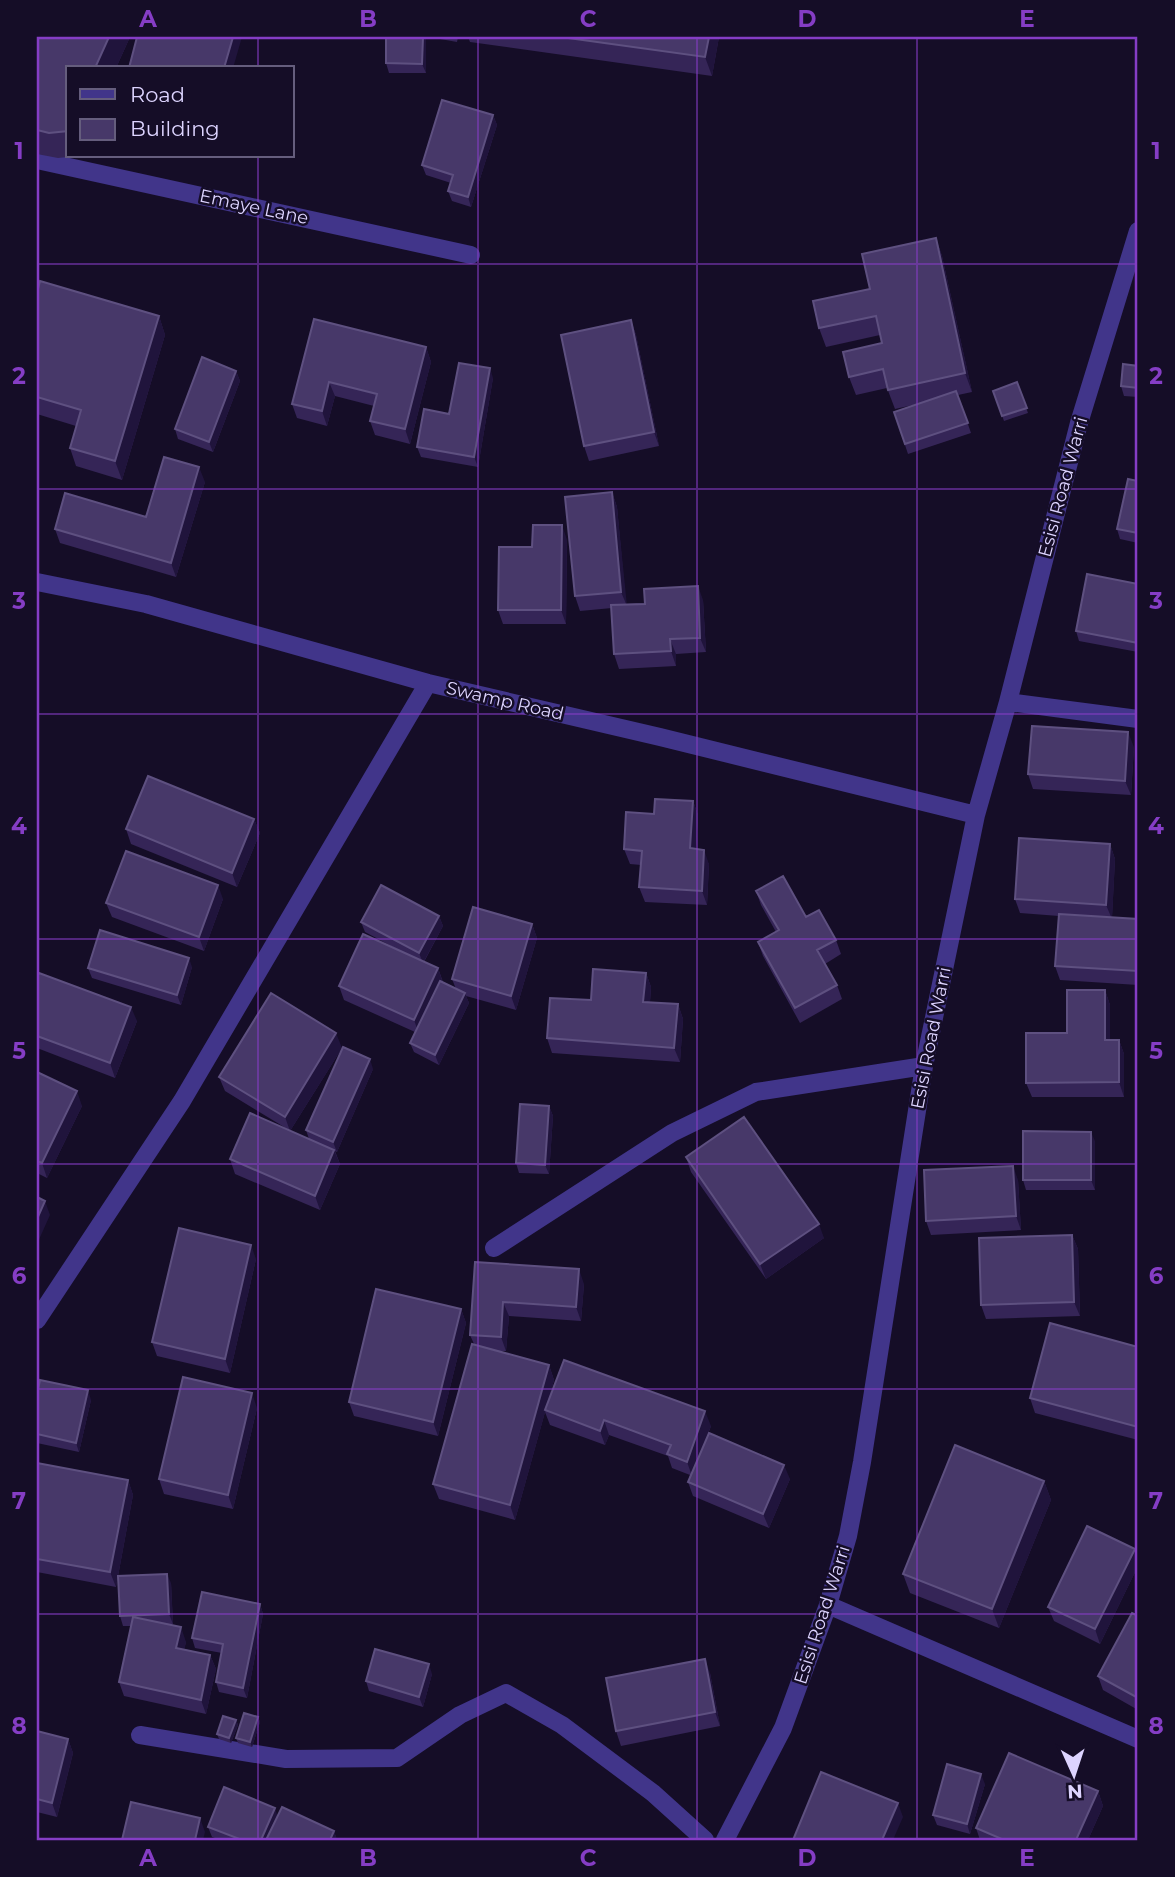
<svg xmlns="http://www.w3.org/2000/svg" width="1175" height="1877" font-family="Montserrat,sans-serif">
<rect width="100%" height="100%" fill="#150d27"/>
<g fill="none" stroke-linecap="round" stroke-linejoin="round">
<!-- minor -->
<path stroke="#41358a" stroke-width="18" d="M37,160L471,255
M37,582L146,604L428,683L660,737L976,815
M1008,702L1138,719
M494,1248L672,1133L756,1092L924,1066
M37,1320L182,1101L428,683
M828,1605L1138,1739
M140,1735L286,1759L397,1758L460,1715L506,1693L562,1725L653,1793L705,1840
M725,1840L783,1728L828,1605L848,1536L862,1462L924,1066L976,815L1008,702L1079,423L1138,231"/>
</g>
<!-- wall -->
<path fill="#352557" d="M37,37H130L116,68H68V156H77L58,158L37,154Z
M386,37H426V73H389L386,63Z
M429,37H458L457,42Z
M468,37H719L712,76L470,42Z
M493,115L497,125L471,207L452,201L448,191L451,183L426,175L422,165Z
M936,238L942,256L972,392L958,395L971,433L908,454L894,412L922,403L895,409L887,388L856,395L849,377L882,343L880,335L826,347L819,328Z
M37,293L159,316L165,335L122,480L76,466L70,448L76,426L37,414Z
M314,319L426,347L431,362L410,444L375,435L370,421L374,406L335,396L327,426L297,418L292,404Z
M631,320L636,335L659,446L589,461L584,446Z
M1138,366V397L1124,396L1121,386Z
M236,371L240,381L213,452L178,439L175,429Z
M493,378L478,467L421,457L417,447L449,414Z
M1017,382L1028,413L1004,421L993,391Z
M1138,481V543L1120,539L1117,529Z
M205,482L176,577L60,543L55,529L146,517Z
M612,492L617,507L626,604L703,600L706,652L676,654V666L619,669L614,654L612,608L580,611L575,596Z
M567,540L566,624H503L498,610L532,547Z
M1138,584V652L1079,641L1076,631Z
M1134,747L1131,795L1033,789L1028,774Z
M693,801L698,815L696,849L709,864L707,905L645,902L639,887L641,865L630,864L624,849L654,814Z
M254,819L260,833L237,887L131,844L126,829Z
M1110,844L1115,859L1112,917L1138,919V985L1060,980L1055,966L1059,916L1020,913L1015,899Z
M756,891L806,917L836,940L841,954L825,964L837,985L842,999L800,1023L763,956L758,942L776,932L761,905Z
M223,899L204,951L112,917L106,903Z
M439,916L443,926L424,962L438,968L443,982L456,989L452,979L532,924L537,938L516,1010L466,996L469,1003L439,1065L414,1052L410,1043L415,1032L344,1000L339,986L406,954L365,932L361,922Z
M192,967L181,1005L92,978L88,968Z
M646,973L651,987L650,1002L678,1004L683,1019L680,1062L552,1053L547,1038L591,1000Z
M37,978L137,1021L115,1078L37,1048Z
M1105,990L1110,1005V1040H1119L1124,1054V1097H1032L1026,1083L1067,1033Z
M342,1048L290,1131L309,1139L306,1130L373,1069L337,1152L335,1151L340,1164L320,1210L235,1174L230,1159L289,1130L225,1091L219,1077Z
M37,1072L82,1106L47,1178L37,1173Z
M549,1106L553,1116L549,1174L519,1173L516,1163Z
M1095,1141V1190H1026L1023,1180Z
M686,1157L824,1238L766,1279L691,1172Z
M1018,1180L1021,1230L931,1235L926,1221Z
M1072,1235L1078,1249L1080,1316L986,1319L981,1305Z
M256,1259L230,1373L157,1356L152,1342Z
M475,1262L584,1284L581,1321L509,1316L506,1351H497L549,1365L554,1380L548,1402L711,1426L706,1440L790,1479L769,1528L693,1496L688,1482L690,1475L672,1468L668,1456L609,1435L605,1445L550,1425L545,1412L515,1520L439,1499L433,1484L474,1344L470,1335Z
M461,1309L466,1323L438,1436L354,1416L349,1402Z
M1138,1347V1440L1035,1413L1030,1398Z
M37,1395L91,1400L79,1452L37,1443Z
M257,1408L233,1509L164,1494L159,1479Z
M37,1463L128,1480L133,1495L116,1587L37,1572Z
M1044,1481L1051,1500L999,1628L910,1593L903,1574Z
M1135,1549L1138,1559V1566L1100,1644L1054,1621L1048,1607Z
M171,1583L173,1624H167L186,1642L184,1649L210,1655L216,1669L206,1714L124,1696L119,1682L131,1626H123L120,1616Z
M260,1604L263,1614L247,1698L219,1692L216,1682L222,1653L195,1648L192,1638Z
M1138,1616V1710L1103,1690L1098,1676Z
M710,1673L720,1726L621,1746L616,1731Z
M432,1674L423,1707L369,1691L366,1681Z
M258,1717L260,1722L252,1747L238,1743L236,1738Z
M236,1720L238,1725L231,1743L219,1739L217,1734Z
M37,1731L68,1739L73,1753L57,1817L37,1812Z
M985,1784L970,1834L937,1825L933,1815Z
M1098,1791L1103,1806L1088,1840H980L976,1828Z
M277,1816L334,1831L337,1840H221L212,1837L208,1827Z"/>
<!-- shaded-wall -->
<path fill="#20143c" d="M109,37H130L116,68H95Z
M233,37H242L233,68H224Z
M423,37H426V73L422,64Z
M709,37H719L712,76L705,57Z
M493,115L497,125L471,207L468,197Z
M936,238L942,256L972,392L965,373Z
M159,316L165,335L122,480L115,461Z
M631,320L636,335L659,446L654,432Z
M426,347L431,362L410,444L405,429Z
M490,368L493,378L478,467L474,457Z
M236,371L240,381L213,452L209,442Z
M329,382L335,396L327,426L322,411Z
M199,467L205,482L176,577L171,563Z
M612,492L617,507L627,606L621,592Z
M562,525L567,540L566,624L561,610Z
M698,586L703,600L706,652L700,638Z
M670,639L676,654V666L671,651Z
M1128,732L1134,747L1131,795L1125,781Z
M693,801L698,815L695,863L690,848Z
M254,819L260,833L237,887L232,873Z
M1110,844L1115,859L1112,919L1106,905Z
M704,850L709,864L707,905L702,891Z
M218,885L223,899L204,951L199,937Z
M439,916L443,926L423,963L419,953Z
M532,924L537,938L516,1010L511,996Z
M189,958L192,967L181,1005L177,995Z
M438,968L443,983L419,1034L414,1020Z
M646,973L651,987L649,1016L643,1002Z
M1105,990L1110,1005V1054L1105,1040Z
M465,993L469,1003L439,1065L435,1055Z
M678,1004L683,1019L680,1062L674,1048Z
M131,1007L137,1021L115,1078L110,1063Z
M336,1033L342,1048L290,1131L285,1117Z
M1119,1040L1124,1054V1097L1119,1082Z
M370,1059L373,1069L337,1152L333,1142Z
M77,1091L82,1106L47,1178L42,1163Z
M549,1106L553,1116L549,1174L545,1165Z
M1091,1132L1095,1141V1190L1091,1180Z
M334,1150L340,1164L320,1210L315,1196Z
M1013,1166L1018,1180L1021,1230L1016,1216Z
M45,1201L50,1215L37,1244V1219Z
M819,1224L824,1238L766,1279L760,1264Z
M1072,1235L1078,1249L1080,1316L1074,1302Z
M251,1245L256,1259L230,1373L225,1359Z
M579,1269L584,1284L581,1321L576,1307Z
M503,1302L509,1316L506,1351L501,1337Z
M461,1309L466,1323L438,1436L433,1422Z
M549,1365L554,1380L515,1520L510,1505Z
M88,1390L91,1400L79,1452L76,1443Z
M252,1393L257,1408L233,1509L228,1495Z
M705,1411L711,1426L692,1476L687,1462Z
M604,1420L609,1435L605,1445L600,1431Z
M784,1465L790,1479L769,1528L763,1514Z
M128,1480L133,1495L116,1587L110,1572Z
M1044,1481L1051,1500L999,1628L992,1609Z
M1135,1549L1138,1559V1566L1100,1644L1095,1629Z
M167,1574L171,1583L173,1624L169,1614Z
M260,1604L263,1614L247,1698L243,1688Z
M181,1627L186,1642L182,1662L176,1648Z
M210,1655L216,1669L206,1714L201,1700Z
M705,1659L710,1673L720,1726L715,1712Z
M429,1664L432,1674L423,1707L419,1697Z
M258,1717L260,1722L252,1747L250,1742Z
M236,1720L238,1725L231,1743L229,1738Z
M68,1739L73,1753L57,1817L52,1803Z
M981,1774L985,1784L970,1834L967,1824Z
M1098,1791L1103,1806L1088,1840H1076Z
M898,1803L903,1817L893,1840H882Z
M275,1808L278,1818L269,1840H261Z
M200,1818L205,1832L203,1840H195Z
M334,1831L337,1840H330Z"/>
<!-- building -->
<path fill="#473869" stroke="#5e5080" stroke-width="2" d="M37,37H109L95,68H68V131L49,133L37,130Z
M137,37H233L224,68H129Z
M386,37H423L422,64L386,63Z
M561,37H709L705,57Z
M442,100L493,115L468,197L448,191L453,175L422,165Z
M936,238L965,373L888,390L883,369L849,377L843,352L882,343L876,316L819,328L813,301L870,289L862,254Z
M40,281L159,316L115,461L70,448L81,410L37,397V293Z
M314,319L426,347L405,429L370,421L377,394L329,382L322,411L292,404Z
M631,320L654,432L584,446L561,335Z
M202,357L236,371L209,442L175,429Z
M459,363L490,368L474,457L417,447L424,409L449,414Z
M1123,364L1138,366V388L1121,386Z
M1017,382L1027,408L1002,416L993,391Z
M956,391L968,423L905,444L894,412Z
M164,457L199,467L171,563L55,529L65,493L146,517Z
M1128,479L1138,481V533L1117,529Z
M612,492L621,592L575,596L565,497Z
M533,525H562L561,610H498L499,547H532Z
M1087,574L1138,584V643L1076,631Z
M698,586L700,638L670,639L671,651L614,654L611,605L645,604L644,589Z
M1032,726L1128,732L1125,781L1028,774Z
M148,776L254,819L232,873L126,829Z
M655,799L693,801L690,848L704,850L702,891L639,887L642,851L624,849L626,812L654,814Z
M1019,838L1110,844L1106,905L1015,899Z
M126,851L218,885L199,937L106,903Z
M783,876L806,917L819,910L836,940L817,950L837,985L795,1008L758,942L779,930L756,891Z
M381,885L439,916L419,953L361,922Z
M473,907L532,924L511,996L452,979Z
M1059,914L1138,919V971L1055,966Z
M100,930L189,958L177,995L88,968Z
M363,934L438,968L414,1020L339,986Z
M593,969L646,973L643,1002L678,1004L674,1048L547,1038L550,998L591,1000Z
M39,973L131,1007L110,1063L37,1036V978Z
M440,981L465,993L435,1055L410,1043Z
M1067,990H1105V1040H1119V1082L1026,1083V1033H1067Z
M271,993L336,1033L285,1117L219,1077Z
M343,1047L370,1059L333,1142L306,1130Z
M37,1072L77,1091L42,1163L37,1161Z
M520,1104L549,1106L545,1165L516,1163Z
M250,1113L334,1150L315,1196L230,1159Z
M744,1117L819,1224L760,1264L686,1157Z
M1023,1131L1091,1132V1180H1023Z
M1013,1166L1016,1216L926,1221L924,1170Z
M37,1197L45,1201L37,1219Z
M179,1228L251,1245L225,1359L152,1342Z
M1072,1235L1074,1302L981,1305L979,1238Z
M475,1262L579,1269L576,1307L503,1302L501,1337L470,1335Z
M376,1289L461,1309L433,1422L349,1402Z
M1050,1323L1138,1347V1427L1030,1398Z
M472,1344L549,1365L510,1505L433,1484Z
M564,1360L705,1411L687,1462L667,1454L671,1445L604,1420L600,1431L545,1410Z
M183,1377L252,1393L228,1495L159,1479Z
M40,1380L88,1390L76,1443L37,1434V1395Z
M709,1433L784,1465L763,1514L688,1482Z
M955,1445L1044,1481L992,1609L903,1574Z
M37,1463L128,1480L110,1572L37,1559Z
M1087,1526L1135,1549L1095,1629L1048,1607Z
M167,1574L169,1614L120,1616L118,1576Z
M202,1592L260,1604L243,1688L216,1682L223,1644L192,1638Z
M1132,1613L1138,1616V1698L1098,1676Z
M133,1617L181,1627L176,1648L210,1655L201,1700L119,1682Z
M375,1649L429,1664L419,1697L366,1681Z
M705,1659L715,1712L616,1731L606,1678Z
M244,1713L258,1717L250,1742L236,1738Z
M223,1716L236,1720L229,1738L217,1734Z
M37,1731L68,1739L52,1803L37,1799Z
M1009,1753L1098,1791L1076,1840H1004L976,1828Z
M947,1764L981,1774L967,1824L933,1815Z
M821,1772L898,1803L882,1840H793Z
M224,1787L275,1808L261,1840H242L208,1827Z
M131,1802L200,1818L195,1840H122Z
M282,1807L334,1831L330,1840H266Z"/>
<!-- grid -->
<path fill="none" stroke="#853dc5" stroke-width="2" stroke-opacity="0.55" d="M258,37V68M478,37V1840M697,37V1840M917,37V1840M258,156V1840M37,264H1138M37,489H1138M37,714H1138M37,939H1138M37,1164H1138M37,1389H1138M37,1614H1138"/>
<g text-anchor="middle" stroke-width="5" stroke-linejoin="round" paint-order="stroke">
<!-- street labels -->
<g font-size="18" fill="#ddd4ff" stroke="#150d27">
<text transform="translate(254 207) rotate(12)" y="6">Emaye Lane</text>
<text transform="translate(1063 487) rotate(-75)" y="6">Esisi Road Warri</text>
<text transform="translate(505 701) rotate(13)" y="6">Swamp Road</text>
<text transform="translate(931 1038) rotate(-79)" y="6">Esisi Road Warri</text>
<text transform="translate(822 1615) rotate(-72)" y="6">Esisi Road Warri</text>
</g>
</g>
<!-- border -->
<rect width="1175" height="1877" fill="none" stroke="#150d27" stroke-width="77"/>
<!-- legend -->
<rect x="66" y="66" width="228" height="91" fill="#150d27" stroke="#655d7d" stroke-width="2"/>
<rect x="80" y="89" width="35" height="10" fill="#41358a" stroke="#655d7d" stroke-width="2"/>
<text x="130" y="102" font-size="21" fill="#ddd4ff">Road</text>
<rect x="80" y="119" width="35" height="21" fill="#473869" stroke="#655d7d" stroke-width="2"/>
<text x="130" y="136" font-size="21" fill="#ddd4ff">Building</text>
<!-- north arrow -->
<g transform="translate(1074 1775) rotate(177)" stroke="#150d27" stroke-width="5" paint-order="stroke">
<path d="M0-5L12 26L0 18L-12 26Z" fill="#ddd4ff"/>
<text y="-10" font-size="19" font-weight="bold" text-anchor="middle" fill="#ddd4ff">N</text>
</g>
<rect x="38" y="38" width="1098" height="1801" fill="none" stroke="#853dc5" stroke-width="2.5"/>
<g font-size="23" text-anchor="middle" font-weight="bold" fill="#853dc5">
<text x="148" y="27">A</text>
<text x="368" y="27">B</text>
<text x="588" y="27">C</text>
<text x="807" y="27">D</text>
<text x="1027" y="27">E</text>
<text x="19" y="159">1</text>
<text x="1156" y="159">1</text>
<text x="19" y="384">2</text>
<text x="1156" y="384">2</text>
<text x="19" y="609">3</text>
<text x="1156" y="609">3</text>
<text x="19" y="834">4</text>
<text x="1156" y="834">4</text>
<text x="19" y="1059">5</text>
<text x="1156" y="1059">5</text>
<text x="19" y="1284">6</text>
<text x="1156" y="1284">6</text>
<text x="19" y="1509">7</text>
<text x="1156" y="1509">7</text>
<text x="19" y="1734">8</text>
<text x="1156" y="1734">8</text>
<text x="148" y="1866">A</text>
<text x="368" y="1866">B</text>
<text x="588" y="1866">C</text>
<text x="807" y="1866">D</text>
<text x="1027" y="1866">E</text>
</g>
</svg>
